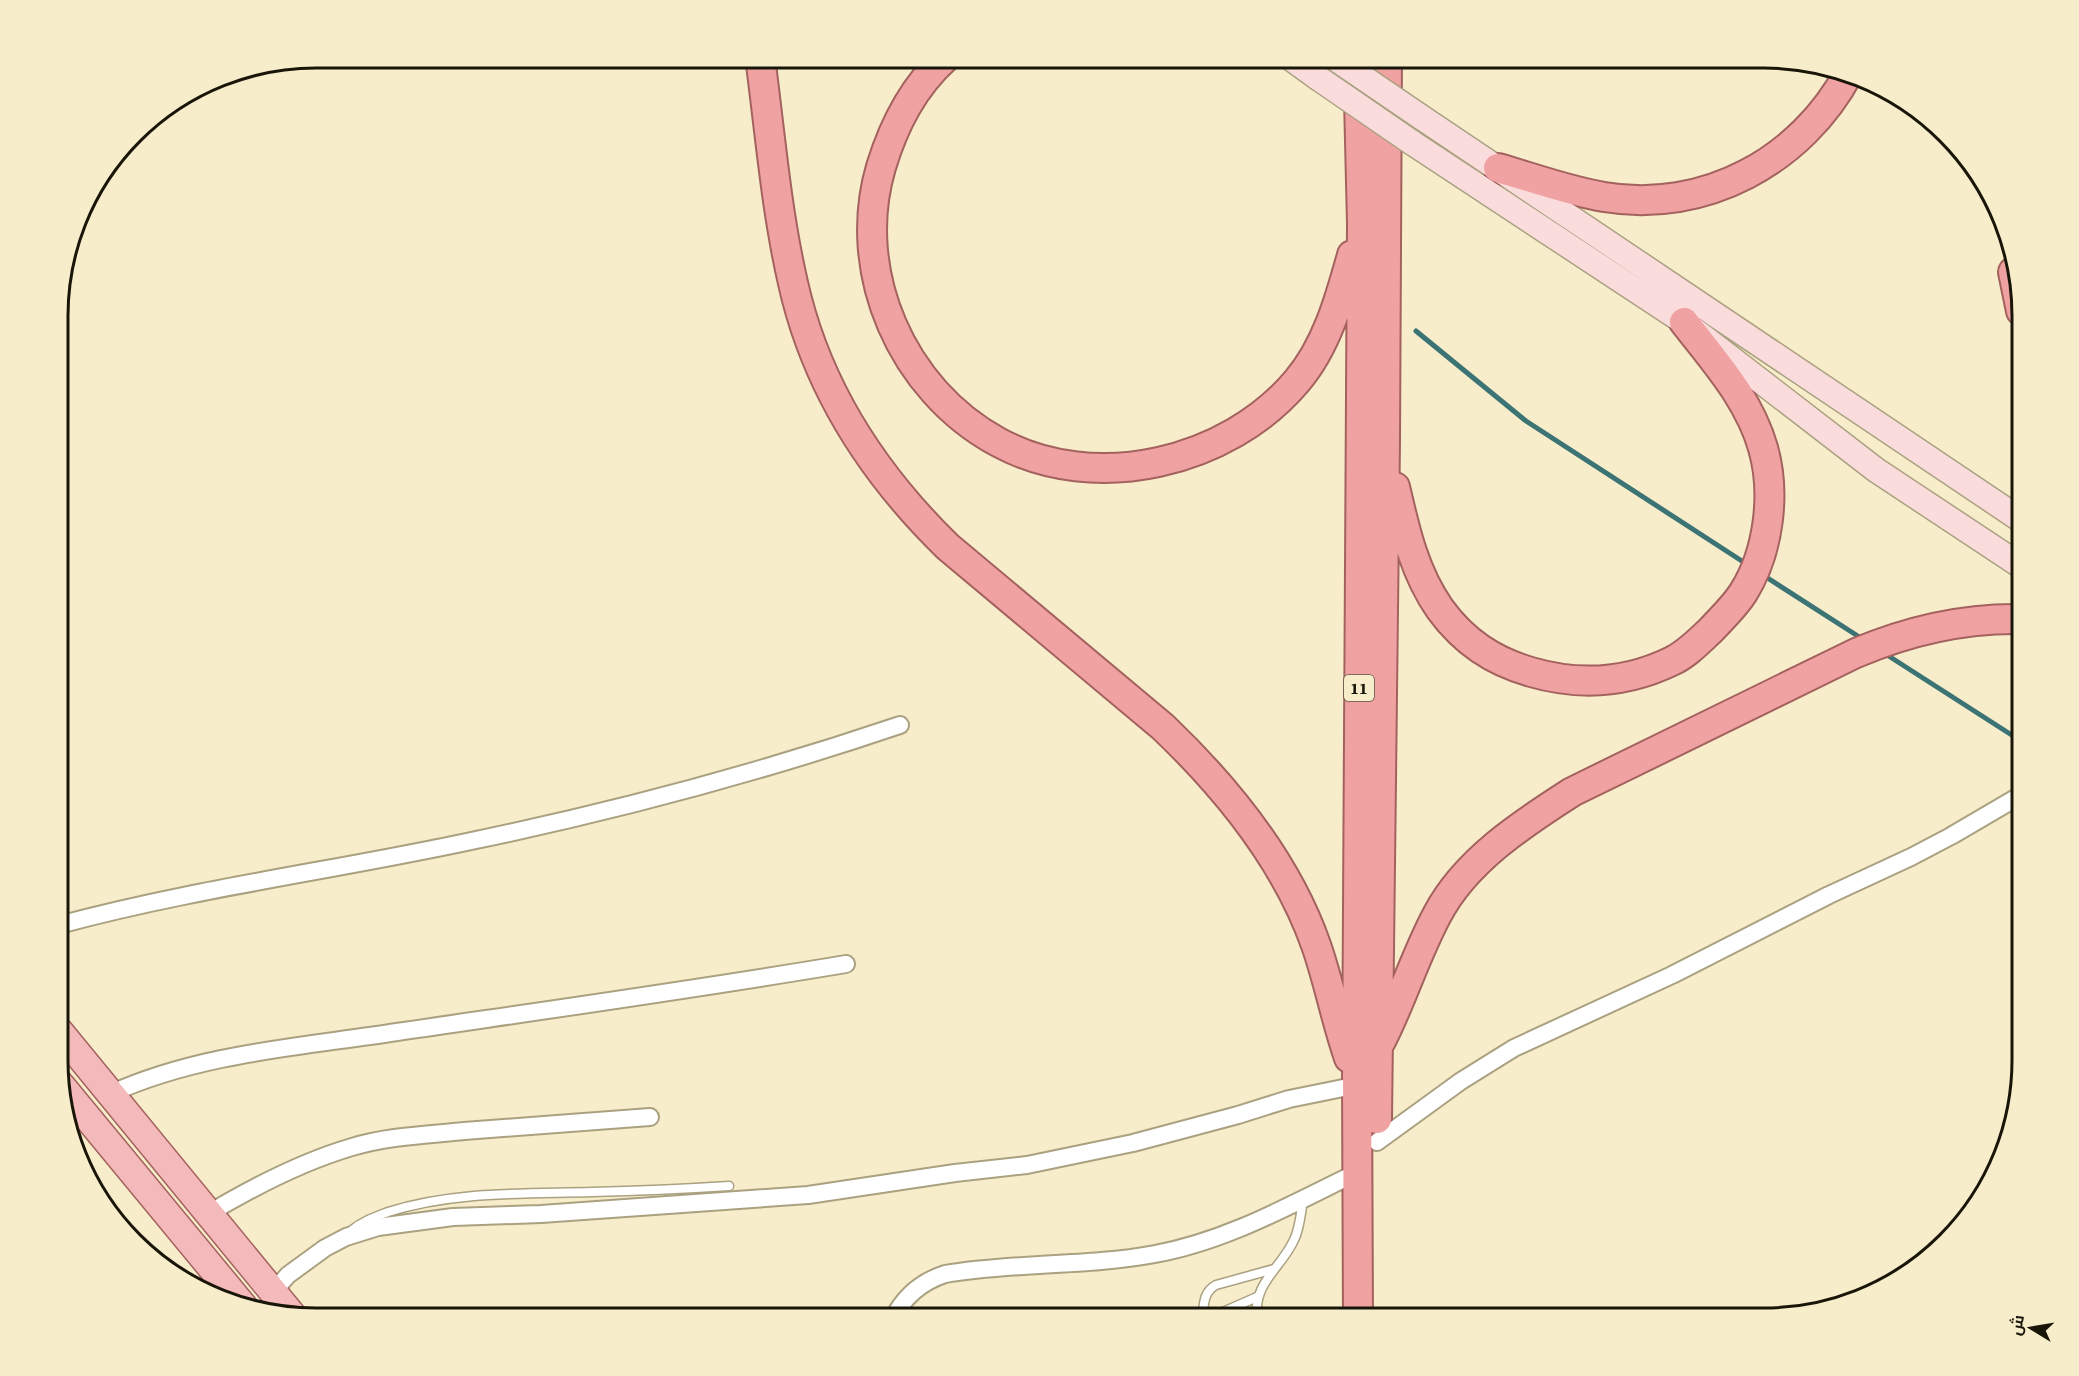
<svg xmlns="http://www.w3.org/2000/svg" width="2079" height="1376" font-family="'Source Serif 4',Cairo,serif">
<rect width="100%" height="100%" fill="#f7edca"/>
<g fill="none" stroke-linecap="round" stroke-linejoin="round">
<!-- stream -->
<path stroke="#3c7475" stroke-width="5" d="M1416,331L1526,421L1748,565
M1763,575L1864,640
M1884,653L2021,741"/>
<defs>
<path id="service" d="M352,1230C363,1221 375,1217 388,1212C454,1191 524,1194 592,1192C638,1191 683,1189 729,1186
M1202,1319C1204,1305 1203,1292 1216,1285L1274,1269
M1207,1319L1257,1297
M1257,1319C1253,1282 1280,1270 1294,1240C1300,1228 1301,1212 1303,1199"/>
<path id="minor" d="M59,925C196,888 338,870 476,840C620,810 761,772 900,725
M110,1094C200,1053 301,1047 397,1032C547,1010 697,989 846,964
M1377,1142L1461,1081L1514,1048L1672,975L1829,895L1911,857L1951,836L2021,795
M208,1214C253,1187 301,1162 352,1147C388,1136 426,1135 464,1131C526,1126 588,1122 650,1117
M273,1292L288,1275L325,1248L346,1237L378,1227L453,1217L541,1214L808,1195L955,1173L1027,1165L1133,1143L1238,1115L1289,1099L1358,1085
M893,1319C904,1296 921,1282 945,1274C1014,1262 1086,1267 1155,1254C1227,1241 1292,1204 1358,1172"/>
<path id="secondary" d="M1289,57L1318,78
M1421,117L2021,520
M1411,142L1684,322L1876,470L2021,566"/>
<path id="primary" d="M59,1031L292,1315
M59,1083L244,1307"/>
<path id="trunk" d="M760,57C770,132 776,209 793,283C816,386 873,474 948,547L1163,727C1227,788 1286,860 1316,945C1329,982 1336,1021 1349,1058
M946,57C913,87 894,124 881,167C850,272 902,390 998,442C1095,495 1228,463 1297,381C1327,346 1340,298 1352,255
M1498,168C1533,178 1568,191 1604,197C1704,214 1802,161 1849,72
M2013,272L2021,311
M1395,487C1405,530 1414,572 1440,609C1464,642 1493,661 1531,672C1579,686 1627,683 1672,661C1687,654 1699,641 1711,630C1722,618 1734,607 1743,593C1769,552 1776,493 1763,448C1749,399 1715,362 1684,322
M1381,1041C1402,1000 1415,956 1437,915C1465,861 1522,824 1572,792L1856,653C1908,631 1965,618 2021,619
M1377,1119L1385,441L1387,57
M1358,1319L1357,1080L1362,224L1358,57"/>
</defs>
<!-- service casing -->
<use href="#service" stroke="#aaa181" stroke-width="11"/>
<!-- minor casing -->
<use href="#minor" stroke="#aaa181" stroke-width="20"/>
<!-- secondary casing -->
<use href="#secondary" stroke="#aaa181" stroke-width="27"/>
<!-- primary casing -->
<use href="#primary" stroke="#a3625e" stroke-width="30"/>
<!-- trunk casing -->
<use href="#trunk" stroke="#a3625e" stroke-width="32"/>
<!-- service -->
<use href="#service" stroke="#fff" stroke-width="8"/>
<!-- minor -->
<use href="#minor" stroke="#fff" stroke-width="16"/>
<!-- secondary -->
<use href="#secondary" stroke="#fadcdc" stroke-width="24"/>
<!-- primary -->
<use href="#primary" stroke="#f4b9ba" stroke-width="27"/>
<!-- trunk -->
<use href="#trunk" stroke="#f0a2a3" stroke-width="28"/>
<defs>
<path id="secondary-bridge" d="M1333,57L1421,117
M1318,78L1411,142"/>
</defs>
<!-- secondary-bridge casing -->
<use href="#secondary-bridge" stroke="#aaa181" stroke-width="27" stroke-linecap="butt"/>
<!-- secondary-bridge -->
<use href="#secondary-bridge" stroke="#fadcdc" stroke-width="24"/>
</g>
<g text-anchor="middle" stroke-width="4.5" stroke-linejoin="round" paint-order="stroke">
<!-- shield labels -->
<rect fill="#f7edca" stroke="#5c5643" stroke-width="1.5" x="1344" y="675" width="30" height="26" rx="4.5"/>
<g font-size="16" font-weight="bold" fill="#191609">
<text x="1359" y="694">11</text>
</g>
</g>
<!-- crop -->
<path d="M0 0H2079V1376H0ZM316 68H1764A248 248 0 0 1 2012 316V1060A248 248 0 0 1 1764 1308H316A248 248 0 0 1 68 1060V316A248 248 0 0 1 316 68Z" fill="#f7edca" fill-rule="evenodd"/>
<path fill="none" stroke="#191609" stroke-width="3" d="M316 68H1764A248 248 0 0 1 2012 316V1060A248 248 0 0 1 1764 1308H316A248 248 0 0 1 68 1060V316A248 248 0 0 1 316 68Z"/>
<!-- north arrow -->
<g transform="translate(2031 1328) rotate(281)" stroke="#f7edca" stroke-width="4.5" paint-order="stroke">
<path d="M0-4.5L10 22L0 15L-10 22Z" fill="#191609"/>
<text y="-9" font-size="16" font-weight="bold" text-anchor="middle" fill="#191609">ش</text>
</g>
</svg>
